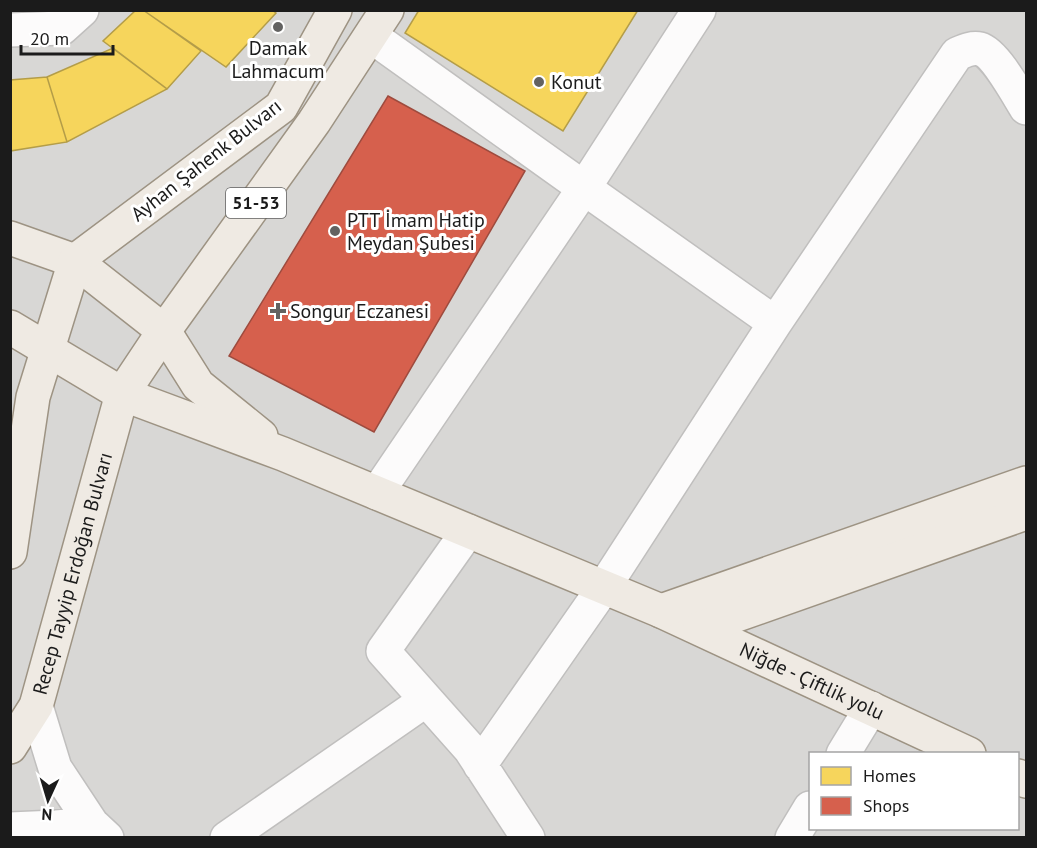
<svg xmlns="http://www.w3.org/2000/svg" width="1037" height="848" font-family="'PT Sans',sans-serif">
<rect width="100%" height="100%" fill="#e9e7e4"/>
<!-- residential -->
<path fill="#d8d7d5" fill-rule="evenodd" d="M10,11H1026V837H11ZM810,754H1018V828H810Z"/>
<!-- homes -->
<path fill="#f6d55c" stroke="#b49d48" stroke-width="1.5" d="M136,10H143L201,51L167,89L103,41Z
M143,10H272L276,13L226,67Z
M419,10H638L563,131L405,33Z
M113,48L167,89L67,142L47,77Z
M47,77L67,142L10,151V80Z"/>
<!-- shops -->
<path fill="#d6604d" stroke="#9e4b3e" stroke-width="1.5" d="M388,96L525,171L374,432L229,356Z"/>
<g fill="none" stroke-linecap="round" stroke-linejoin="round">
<defs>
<path id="minor" d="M10,30L62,28L82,10
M371,36L584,188L775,323
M377,493L584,188L699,10
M468,531L383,651L470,749L528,838
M36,706L55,768L92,824L107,838
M843,754L871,708
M480,765L604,587L775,323L957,54C964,51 972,47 980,49C995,53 1018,95 1026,108
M10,829L56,827L92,824
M227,838L426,700
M792,838L810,808"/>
<g id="major">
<path d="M10,238L75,261L164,331L198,385L261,436"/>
<path d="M75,261L281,107L335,10"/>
<path id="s1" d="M10,327L122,394L283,454L661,611L969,754"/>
<path d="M10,552L33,397L75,261"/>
<path d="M661,611L1026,483"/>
<path d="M700,628L1026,513"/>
<path id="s2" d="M10,747L36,706L122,394L164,331L314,122L387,10"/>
<path d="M1018,776L1026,781"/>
</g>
</defs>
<!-- minor casing -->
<use href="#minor" stroke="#c0bfbe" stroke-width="36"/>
<!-- major casing -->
<use href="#major" stroke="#9d9383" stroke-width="36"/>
<!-- minor -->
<use href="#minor" stroke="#fcfbfb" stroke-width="33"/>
<!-- major -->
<use href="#major" stroke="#efeae3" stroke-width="33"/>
</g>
<!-- markers -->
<g fill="#636261" stroke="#fff" stroke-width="2">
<circle cx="278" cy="27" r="6"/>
<circle cx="539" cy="82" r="6"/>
<circle cx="335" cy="231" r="6"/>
<path d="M275 302h6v6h6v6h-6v6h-6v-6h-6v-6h6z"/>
</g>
<g text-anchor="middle" stroke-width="6" stroke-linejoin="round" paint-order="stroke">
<!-- shield labels -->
<rect fill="#fff" stroke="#5f5f5f" stroke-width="1.5" x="226" y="188" width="60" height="30" rx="4.5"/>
<g font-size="18" font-weight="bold" fill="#1b1b1b">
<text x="256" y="209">51-53</text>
</g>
<!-- poi labels -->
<g font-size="20" fill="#1b1b1b" stroke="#fff" text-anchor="start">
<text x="278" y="55" text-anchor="middle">Damak<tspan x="278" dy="23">Lahmacum</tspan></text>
<text x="551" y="89">Konut</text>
<text x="347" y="227">PTT İmam Hatip<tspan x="347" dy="23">Meydan Şubesi</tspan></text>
<text x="290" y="318">Songur Eczanesi</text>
</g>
<!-- street labels -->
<g font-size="20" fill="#1b1b1b" stroke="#fff">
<text transform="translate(206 160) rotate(-38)" y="7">Ayhan Şahenk Bulvarı</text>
<text dy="7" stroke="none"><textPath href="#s2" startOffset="186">Recep Tayyip Erdoğan Bulvarı</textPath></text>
<text dy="7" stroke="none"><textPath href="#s1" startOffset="878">Niğde - Çiftlik yolu</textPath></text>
</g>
</g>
<!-- border -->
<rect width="1037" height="848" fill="none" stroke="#1b1b1b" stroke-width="24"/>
<!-- legend -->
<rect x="809" y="752" width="210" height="78" fill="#ffffff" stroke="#a4a4a4" stroke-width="1.5"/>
<rect x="821" y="767" width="30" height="18" fill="#f6d55c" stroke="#a4a4a4" stroke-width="1.5"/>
<text x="863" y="782" font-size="18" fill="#1b1b1b">Homes</text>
<rect x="821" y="797" width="30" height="18" fill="#d6604d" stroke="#a4a4a4" stroke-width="1.5"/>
<text x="863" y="812" font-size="18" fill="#1b1b1b">Shops</text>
<!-- north arrow -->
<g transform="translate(48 800) rotate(184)" stroke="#ffffff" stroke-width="4.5" paint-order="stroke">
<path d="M0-4.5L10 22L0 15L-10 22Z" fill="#1b1b1b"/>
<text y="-9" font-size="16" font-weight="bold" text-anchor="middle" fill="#1b1b1b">N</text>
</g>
<!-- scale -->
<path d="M21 45v9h92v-9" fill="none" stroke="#1b1b1b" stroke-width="3"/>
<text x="30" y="45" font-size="18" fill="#1b1b1b" stroke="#ffffff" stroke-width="4.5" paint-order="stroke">20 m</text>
</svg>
